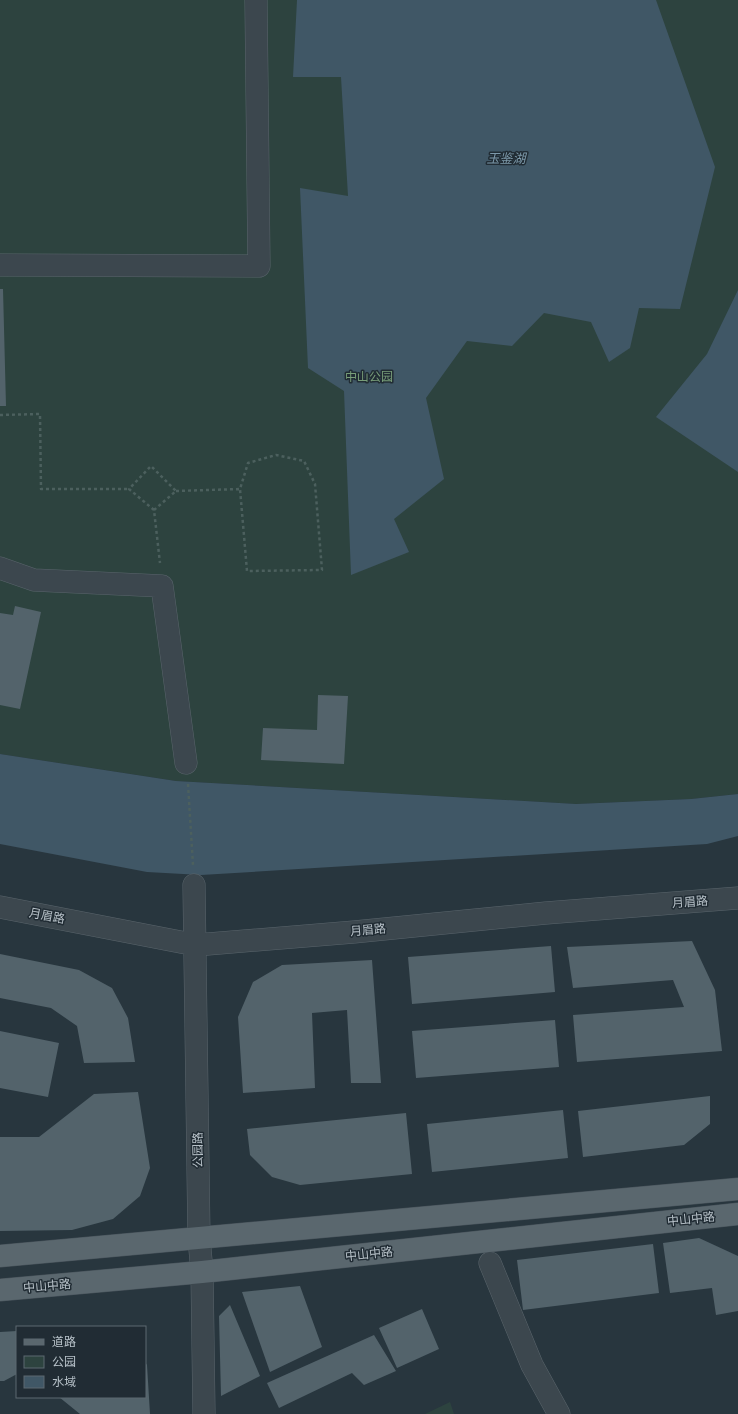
<svg xmlns="http://www.w3.org/2000/svg" width="738" height="1414" font-family="'Work Sans','Noto Sans SC',sans-serif">
<rect width="100%" height="100%" fill="#28363e"/>
<!-- green -->
<path fill="#2d433f" d="M0,0H738V794L691,799L576,804L176,781L0,754Z
M450,1402L454,1414H425Z"/>
<!-- water -->
<path fill="#405766" d="M297,0H656L715,167L680,309L639,308L630,348L609,362L591,322L544,313L512,346L467,341L426,398L444,479L394,519L409,552L351,575L344,391L308,368L300,188L348,196L341,77H293Z
M738,290V472L656,417L707,354Z
M0,754L176,781L576,804L691,799L738,794V836L707,844L201,875L147,872L0,844Z"/>
<!-- building -->
<path fill="#53636b" d="M0,289H3L6,406H0Z
M15,606L41,612L20,709L0,705V613L13,615Z
M318,695L348,696L344,764L261,760L263,728L317,730Z
M692,941L715,990L722,1051L577,1062L573,1015L684,1007L673,980L573,988L567,947Z
M551,946L555,992L412,1004L408,957Z
M0,954L79,970L112,988L128,1018L135,1062L84,1063L77,1026L51,1008L0,998Z
M372,960L381,1083H351L347,1010L312,1013L315,1088L243,1093L238,1017L253,982L282,965Z
M555,1020L559,1067L416,1078L412,1031Z
M0,1031L59,1043L48,1097L0,1088Z
M138,1092L150,1168L140,1196L113,1219L72,1230L0,1231V1137H39L94,1094Z
M710,1096V1124L684,1145L583,1157L578,1111Z
M563,1110L568,1158L432,1172L427,1124Z
M406,1113L412,1174L300,1185L272,1177L250,1155L247,1129Z
M699,1238L738,1256V1311L716,1315L712,1288L670,1293L663,1243Z
M653,1244L659,1293L523,1310L517,1260Z
M300,1286L322,1347L270,1372L242,1292Z
M230,1305L260,1376L221,1396L219,1316Z
M422,1309L439,1349L397,1368L379,1328Z
M17,1331V1374L4,1381H0V1332Z
M374,1335L396,1371L364,1385L352,1373L279,1408L267,1383Z
M145,1362L147,1365L150,1414H80L59,1397H145Z"/>
<g fill="none" stroke-linecap="round" stroke-linejoin="round">
<defs>
<path id="minor" d="M0,265L259,266L256,0
M0,568L34,580L162,586L186,763
M194,885L199,1238L202,1272L204,1414
M0,907L196,945L354,932L546,913L738,898
M490,1263L532,1365L559,1414"/>
<path id="major" d="M0,1256L738,1189
M0,1290L202,1272L738,1214"/>
</defs>
<!-- minor casing -->
<use href="#minor" stroke="#5a656c" stroke-width="23"/>
<!-- major casing -->
<use href="#major" stroke="#48535b" stroke-width="23"/>
<!-- path -->
<path stroke="#4c605e" stroke-width="2.5" stroke-dasharray="3 3" stroke-linecap="butt" d="M0,415L40,414L41,489H129
M176,491L240,489L248,463L276,455L304,461L315,484L322,570L247,571L240,489
M154,510L129,489L151,466L176,491L154,510L160,563
M188,784L193,865"/>
<!-- minor -->
<use href="#minor" stroke="#3c474e" stroke-width="22"/>
<!-- major -->
<use href="#major" stroke="#5a676e" stroke-width="22"/>
</g>
<g text-anchor="middle" stroke-width="3" stroke-linejoin="round" paint-order="stroke">
<!-- park labels -->
<g font-size="12" fill="#789d79" stroke="#212c34">
<text x="369" y="381">中山公园</text>
</g>
<!-- street labels -->
<g font-size="12" fill="#b8c2c9" stroke="#212c34">
<text transform="translate(690 902) rotate(-4)" y="4">月眉路</text>
<text transform="translate(47 916) rotate(11)" y="4">月眉路</text>
<text transform="translate(368 930) rotate(-5)" y="4">月眉路</text>
<text transform="translate(198 1150) rotate(-91)" y="4">公园路</text>
<text transform="translate(691 1219) rotate(-6)" y="4">中山中路</text>
<text transform="translate(369 1254) rotate(-6)" y="4">中山中路</text>
<text transform="translate(47 1286) rotate(-5)" y="4">中山中路</text>
</g>
<!-- water labels -->
<g font-size="13" font-style="italic" fill="#7c98a9" stroke="#212c34">
<text x="506" y="163">玉鉴湖</text>
</g>
</g>
<!-- legend -->
<rect x="16" y="1326" width="130" height="72" fill="#212c34" stroke="#5d6870"/>
<rect x="24" y="1339" width="20" height="6" fill="#5a676e" stroke="#5d6870"/>
<text x="52" y="1346" font-size="12" fill="#b8c2c9">道路</text>
<rect x="24" y="1356" width="20" height="12" fill="#2d433f" stroke="#5d6870"/>
<text x="52" y="1366" font-size="12" fill="#b8c2c9">公园</text>
<rect x="24" y="1376" width="20" height="12" fill="#405766" stroke="#5d6870"/>
<text x="52" y="1386" font-size="12" fill="#b8c2c9">水域</text>
</svg>
